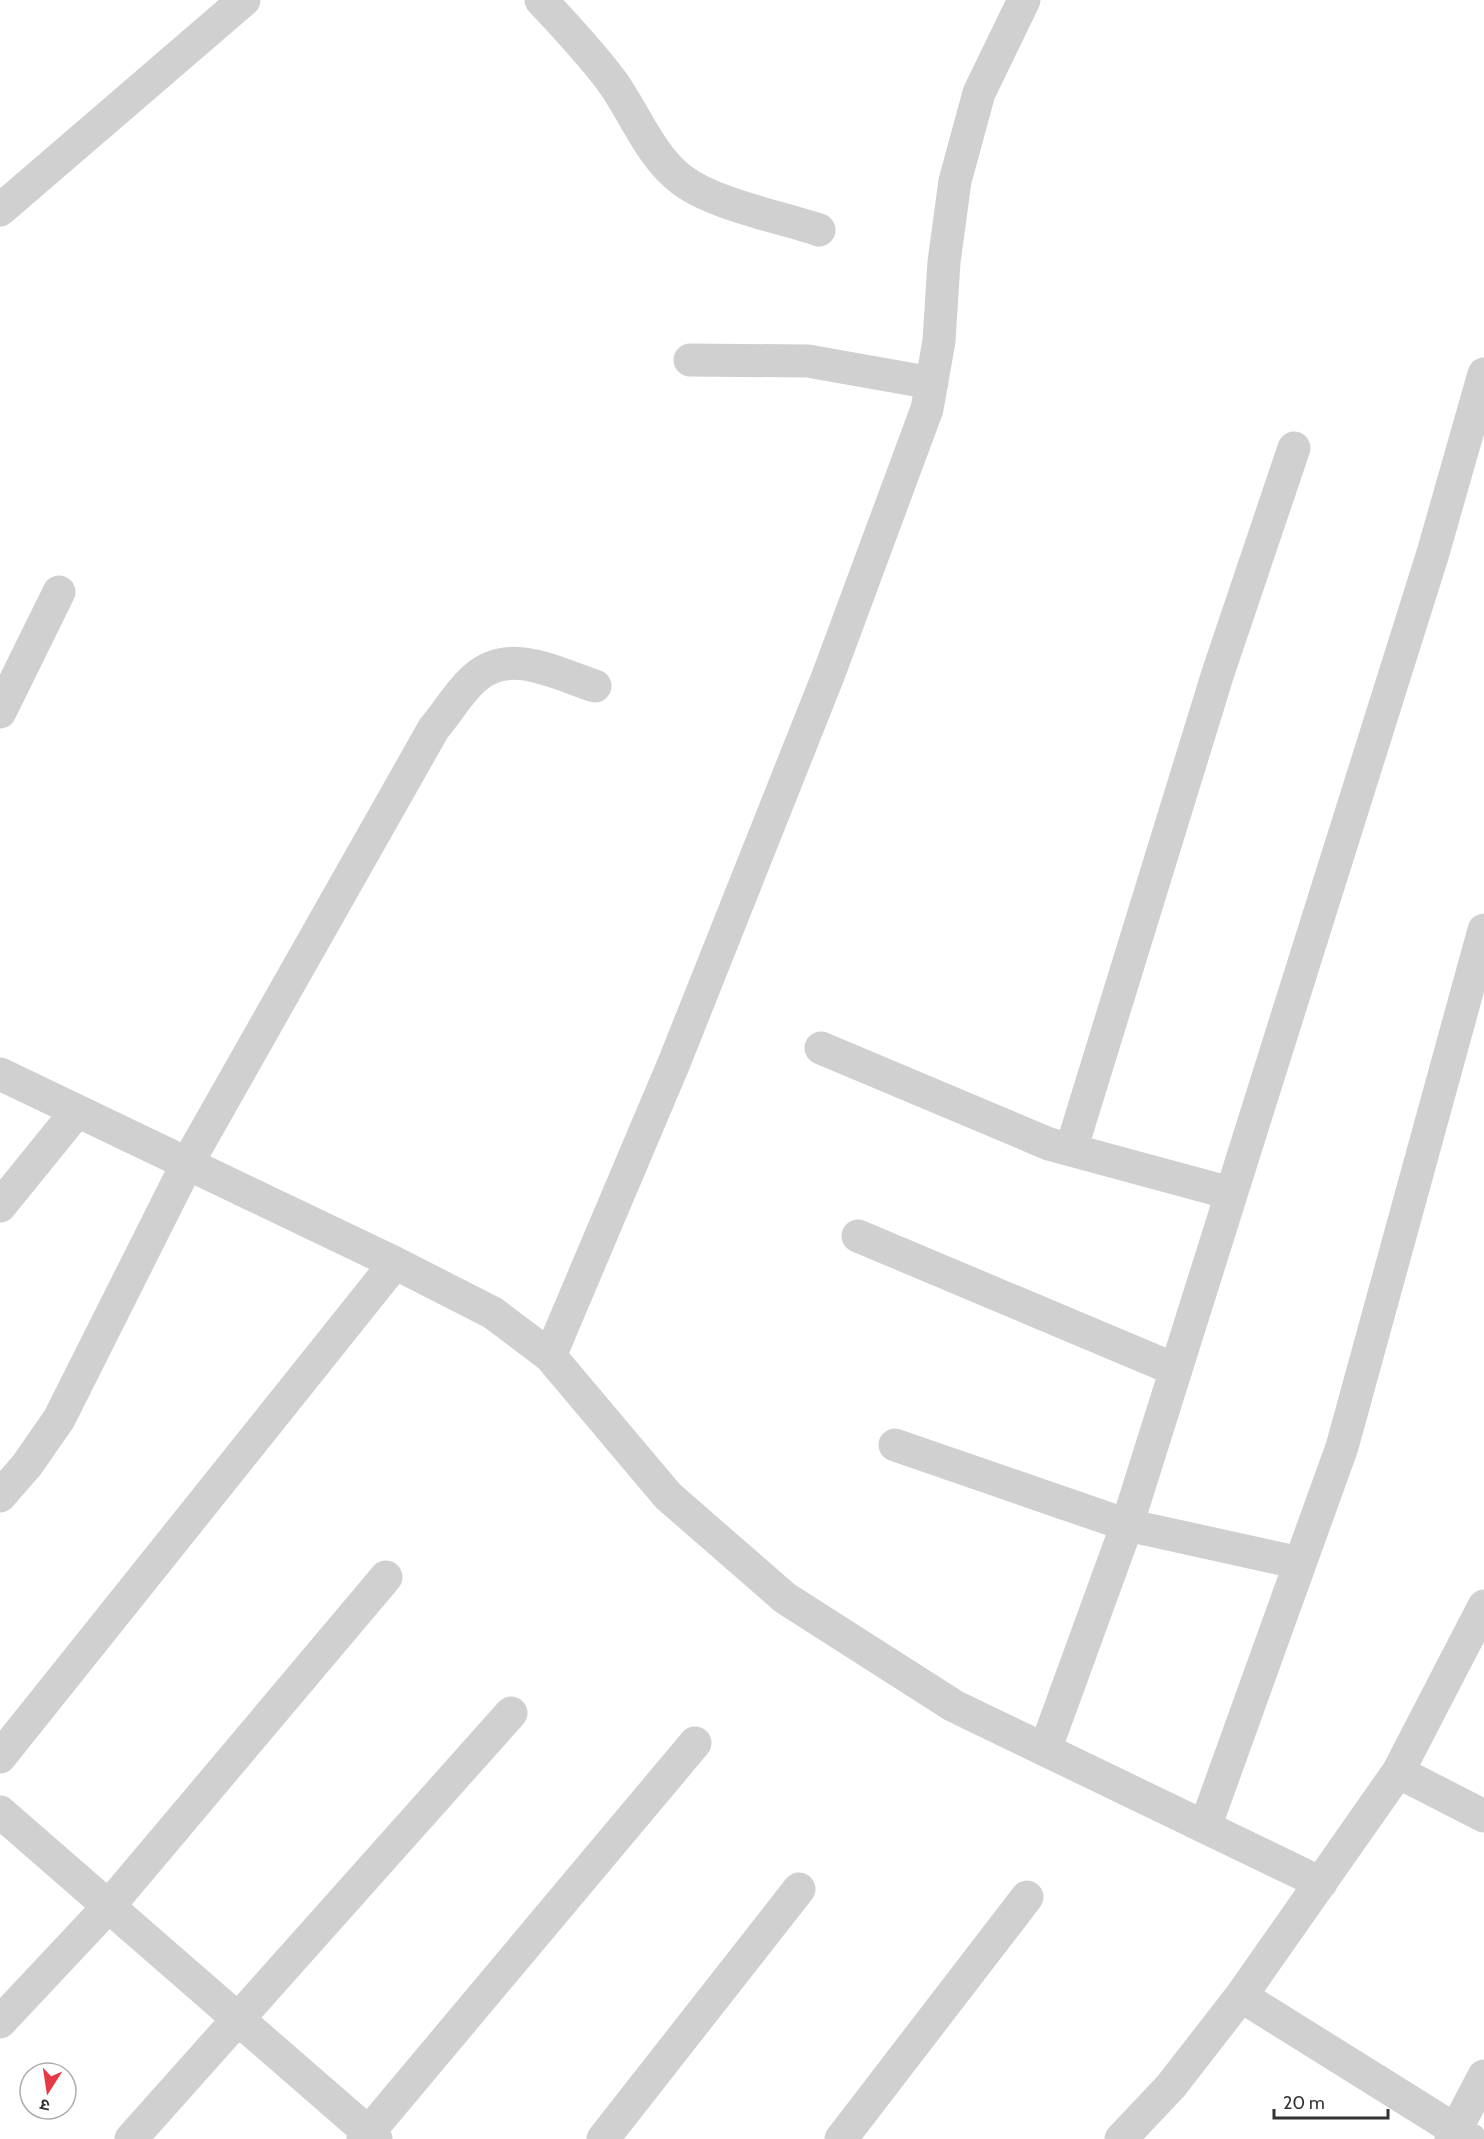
<svg xmlns="http://www.w3.org/2000/svg" width="1484" height="2139" font-family="Cabin,'Noto Sans Devanagari',sans-serif">
<rect width="100%" height="100%" fill="#fff"/>
<g fill="none" stroke-linecap="round" stroke-linejoin="round">
<!-- street -->
<path stroke="#d0d0d0" stroke-width="33" d="M541,0C566,27 591,53 613,83C635,114 651,157 682,180C713,204 780,217 819,230
M0,210L244,0
M690,360L808,361L932,383
M0,712L59,592
M821,1048L1049,1144L1230,1193
M0,1074L395,1263L493,1313L550,1356L668,1496L785,1598L954,1706L1321,1883
M1071,1150L1218,673L1294,448
M0,1206L77,1111
M858,1236L1174,1369
M550,1356L674,1063L828,676L927,409L939,341L944,262L955,181L979,93L1024,0
M895,1445L1127,1525L1300,1563
M0,1496L27,1465L59,1419L187,1164L434,728C448,712 460,690 476,677C511,647 557,674 595,686
M1045,1750L1127,1525L1433,553L1484,374
M0,1757L395,1263
M1398,1772L1484,1816
M0,1812L376,2139
M1205,1827L1342,1447L1484,930
M1241,1996L1470,2139
M0,2022L108,1907L386,1577
M131,2139L511,1713
M363,2139L695,1743
M603,2139L799,1889
M841,2139L1027,1897
M1121,2139L1171,2086L1241,1996L1398,1772L1484,1606
M1451,2139L1484,2076"/>
</g>
<!-- north arrow -->
<g transform="translate(48 2091) rotate(192)"><circle r="28" fill="#ffffff" stroke="#adadad" stroke-width="1.5"/>
<path d="M0-4.5L10 22L0 15L-10 22Z" fill="#e63946"/>
<text y="-9" font-size="16" font-weight="bold" text-anchor="middle" fill="#333333">उ</text>
</g>
<!-- scale -->
<path d="M1274 2109v9h114v-9" fill="none" stroke="#333333" stroke-width="3"/>
<text x="1283" y="2109" font-size="18" fill="#333333" stroke="#ffffff" stroke-width="4.5" paint-order="stroke">20 m</text>
</svg>
